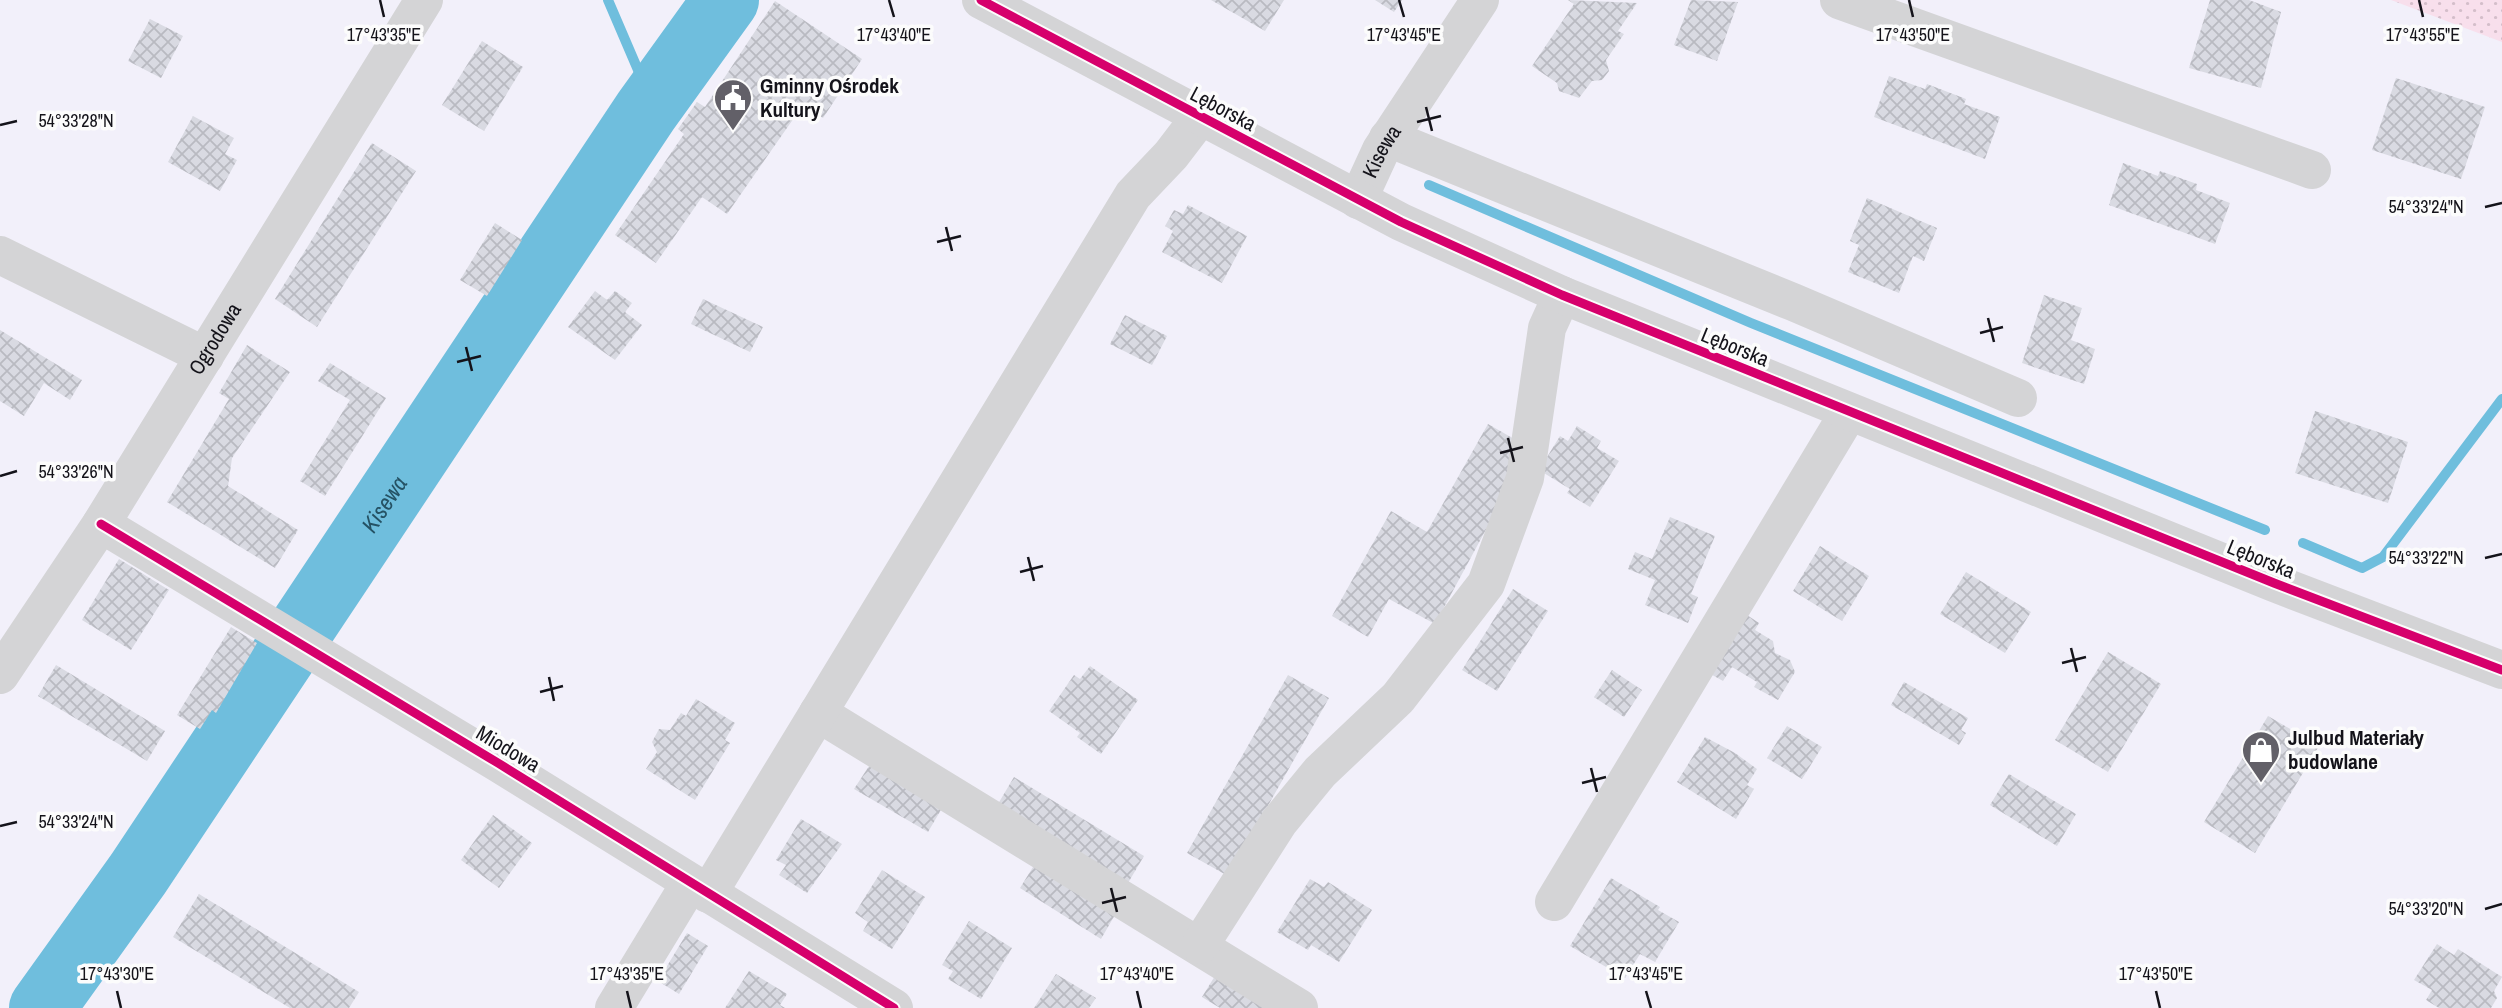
<svg xmlns="http://www.w3.org/2000/svg" width="2502" height="1008" font-family="'Archivo Narrow',sans-serif">
<defs>
<pattern id="grass-dots" width="8" height="8" patternUnits="userSpaceOnUse" patternTransform="scale(1.75)"><rect width="8" height="8" fill="#f8dfec"/><path d="M2 2h.1M6 6h.1" fill="none" stroke="#d4beca" stroke-width="1.8" stroke-linecap="round"/></pattern>
<pattern id="building-cross-hatch" width="8" height="8" patternUnits="userSpaceOnUse" patternTransform="scale(1.75)"><rect width="8" height="8" fill="#d9dae2"/><path d="M0 0l8 8M0 8l8-8" fill="none" stroke="#b9bac1"/></pattern>
</defs>
<rect width="100%" height="100%" fill="#f2f0fa"/>
<!-- grass -->
<path fill="url(#grass-dots)" d="M2391,0H2502V42Z"/>
<g fill="none" stroke-linecap="round" stroke-linejoin="round">
<!-- stream -->
<path stroke="#6fbedd" stroke-width="10" d="M608,0L641,77L646,111
M1429,185L1751,323L2265,530
M2303,543L2362,568L2383,557L2502,399"/>
<!-- river -->
<path stroke="#6fbedd" stroke-width="66" id="s1" d="M42,1008L138,874L646,111L726,0"/>
</g>
<!-- building -->
<path fill="url(#building-cross-hatch)" d="M1211,0H1284L1265,31Z
M1375,0H1402L1394,12Z
M1568,0L1637,3L1618,31L1624,34L1606,60L1609,71L1602,80L1592,81L1579,98L1559,91L1557,83L1532,66L1574,4Z
M1691,0L1738,2L1717,61L1674,45Z
M2210,0H2249L2281,12L2261,88L2189,68Z
M775,1L862,59L823,118L803,105L727,214L702,197L656,263L615,235L684,134L678,129L697,102L705,107Z
M150,19L183,36L161,78L128,61Z
M482,41L523,67L484,131L442,105Z
M1889,76L1925,89L1927,84L1966,99L1964,104L2000,117L1985,159L1874,117Z
M2396,78L2485,107L2461,179L2372,150Z
M193,116L234,138L225,154L237,160L220,191L168,162Z
M372,143L416,171L317,327L275,299Z
M2123,163L2158,176L2160,171L2197,184L2196,190L2230,203L2215,244L2109,205Z
M1867,198L1937,228L1924,261L1913,256L1899,293L1848,272L1859,245L1850,241Z
M1188,205L1247,236L1222,283L1162,252L1173,231L1165,226L1174,210L1183,214Z
M495,223L522,240L487,296L460,280Z
M595,291L607,300L615,291L632,303L625,312L642,325L615,360L568,327Z
M2044,295L2082,308L2071,340L2095,349L2084,384L2022,363Z
M703,299L763,327L750,352L691,324Z
M1125,315L1167,336L1152,365L1110,344Z
M0,330L82,380L70,400L44,383L24,416L0,401Z
M247,345L290,372L232,458L228,486L298,530L275,568L167,502L229,399L219,393Z
M330,363L386,398L325,496L300,481L350,400L318,381Z
M2315,411L2408,442L2388,503L2295,473Z
M1488,424L1530,448L1435,624L1389,599L1368,637L1332,616L1391,511L1427,532Z
M1577,426L1601,441L1597,448L1619,461L1590,507L1567,493L1570,489L1539,470L1560,436L1568,441Z
M1670,517L1715,536L1691,594L1698,597L1688,623L1645,605L1655,580L1628,569L1635,552L1652,559Z
M1820,546L1869,576L1842,621L1793,591Z
M119,559L169,590L131,650L82,620Z
M1966,572L2031,612L2005,653L1940,614Z
M1513,589L1548,611L1497,691L1462,670Z
M1744,613L1759,623L1755,630L1773,641L1775,653L1790,660L1795,672L1778,700L1754,687L1757,682L1732,667L1723,681L1707,672Z
M231,627L257,643L216,713L212,710L200,729L177,715Z
M2108,652L2161,684L2108,772L2055,740Z
M56,665L165,731L147,761L38,696Z
M1090,666L1138,700L1101,754L1077,737L1080,733L1049,711L1074,675L1080,679Z
M1612,670L1642,690L1624,717L1594,697Z
M1288,675L1329,698L1228,876L1187,853Z
M1904,682L1968,718L1961,730L1966,733L1959,745L1891,705Z
M696,699L735,723L725,740L730,743L695,800L646,769L657,752L652,742L659,729L670,730L681,713L686,716Z
M2268,716L2319,746L2255,853L2204,822Z
M1787,726L1822,747L1802,779L1767,758Z
M1705,737L1735,753L1757,769L1747,785L1754,789L1736,819L1677,782Z
M873,760L945,803L928,832L854,789Z
M2009,774L2076,814L2057,846L1990,805Z
M1014,777L1144,856L1125,888L995,809Z
M493,815L532,843L499,888L461,860Z
M801,819L842,844L807,893L779,875L786,865L776,860Z
M1038,859L1119,908L1101,939L1020,888Z
M882,870L925,897L892,949L863,931L868,922L855,913Z
M1611,878L1660,907L1658,910L1679,922L1655,962L1640,954L1625,978L1570,946Z
M1310,879L1324,887L1328,882L1372,910L1339,962L1311,945L1308,950L1277,932Z
M199,894L359,992L349,1008H290L173,937Z
M969,921L1012,948L981,999L948,979L953,971L942,965Z
M687,933L708,946L679,994L658,981Z
M2437,944L2454,955L2458,949L2502,977L2494,991L2497,998L2491,1008H2439L2426,1000L2432,990L2414,980Z
M749,971L787,994L780,1005L785,1008H725Z
M1218,971L1279,1008H1220L1202,997Z
M1056,974L1096,998L1089,1008H1034Z"/>
<g fill="none" stroke-linecap="round" stroke-linejoin="round">
<!-- minor -->
<g stroke="#d4d4d6" stroke-width="38">
<path d="M1839,0L2312,170"/>
<path d="M1388,138L1793,302L2018,398"/>
<path id="s2" d="M1358,200L1381,150L1480,0"/>
<path d="M0,255L205,356"/>
<path d="M101,524L498,763L894,1008"/>
<path id="s3" d="M0,675L101,524L424,0"/>
<path d="M818,713L1299,1008"/>
<path d="M708,894L1133,195L1171,155L1200,117"/>
<path d="M1554,902L1849,412"/>
<path d="M1200,945L1279,822L1320,772L1398,698L1486,584L1525,478L1547,328L1562,295"/>
<path d="M614,1008L690,883"/>
</g>
<!-- major -->
<path stroke="#d4d4d6" stroke-width="38" d="M981,0L1401,222L1562,295L2274,583L2502,670"/>
<defs>
<path id="cycleway" d="M981,0L1401,222L1562,295L2274,583L2502,670
M101,524L498,763L894,1008"/>
</defs>
<!-- cycleway casing -->
<use href="#cycleway" stroke="#fcfcfc" stroke-width="13"/>
<!-- cycleway -->
<use href="#cycleway" stroke="#d6006c" stroke-width="9"/>
</g>
<!-- ticks -->
<path fill="none" stroke="#14131a" stroke-width="2.5" d="M380,0L384,17M889,0L894,17M1399,0L1404,17M1909,0L1913,17M2419,0L2423,17M1426,107L1432,131M1417,122L1441,116M0,125L17,121M2485,207L2502,203M946,227L952,251M937,242L961,236M1988,318L1994,342M1980,333L2003,327M466,347L472,371M457,362L481,356M1508,438L1514,462M1500,453L1523,447M0,476L17,471M1028,557L1034,581M2485,558L2502,554M1020,572L1043,566M2071,648L2077,672M2062,663L2086,657M549,677L554,701M540,692L563,686M1591,768L1597,792M1582,783L1606,777M0,826L17,822M1111,888L1117,912M1102,903L1126,897M2485,909L2502,904M117,991L121,1008M627,991L631,1008M1137,991L1141,1008M1646,991L1651,1008M2156,991L2160,1008"/>
<!-- icons -->
<defs>
<symbol id="civic-pin" viewBox="-11 -11 22 30"><path d="M0 17L-7.5 6A9.5 9.5 0 1 1 7.5 6Z" fill="#626068" stroke="#fcfcfc"/><path d="M-.6-6.5H3V-4.5H.6V-3L4-1V1h2V6H-6V1h2V-1L-.6-3ZM-1.2 2.5V6h2.4V2.5Z" fill="#fff"/></symbol>
<symbol id="shop-pin" viewBox="-11 -11 22 30"><path d="M0 17L-7.5 6A9.5 9.5 0 1 1 7.5 6Z" fill="#626068" stroke="#fcfcfc"/><path d="M-5-2.5h2.3a2.7 3.5 0 0 1 5.4 0H5L5.5 6h-11ZM-1.5-2.5h3a1.5 2.3 0 0 0-3 0Z" fill="#fff"/></symbol>
</defs>
<g fill-rule="evenodd">
<use href="#civic-pin" x="711" y="76" width="44" height="60"/>
<use href="#shop-pin" x="2239" y="728" width="44" height="60"/>
</g>
<g text-anchor="middle" stroke-width="7" stroke-linejoin="round" paint-order="stroke">
<!-- poi labels -->
<g font-size="21" font-weight="bold" fill="#14131a" stroke="#fcfcfc" text-anchor="start">
<text x="760" y="93">Gminny Ośrodek<tspan x="760" dy="24">Kultury</tspan></text>
<text x="2288" y="745">Julbud Materiały<tspan x="2288" dy="24">budowlane</tspan></text>
</g>
<!-- street labels -->
<g font-size="21" fill="#14131a" stroke="#fcfcfc">
<text transform="translate(1223 109) rotate(28)" y="7">Lęborska</text>
<text dy="7" stroke="none"><textPath href="#s2" startOffset="54">Kisewa</textPath></text>
<text dy="7" stroke="none"><textPath href="#s3" startOffset="399">Ogrodowa</textPath></text>
<text transform="translate(1735 347) rotate(22)" y="7">Lęborska</text>
<text transform="translate(2261 559) rotate(22)" y="7">Lęborska</text>
<text transform="translate(508 749) rotate(31)" y="7">Miodowa</text>
</g>
<!-- water labels -->
<g font-size="23" font-style="italic" fill="#255264" stroke="#fcfcfc">
<text dy="8" stroke="none"><textPath href="#s1" startOffset="609">Kisewa</textPath></text>
</g>
</g>
<g font-size="18" text-anchor="middle" fill="#14131a" stroke="#fcfcfc" stroke-width="7" stroke-linejoin="round" paint-order="stroke">
<text x="1913" y="41">17°43'50"E</text>
<text x="384" y="41">17°43'35"E</text>
<text x="894" y="41">17°43'40"E</text>
<text x="1404" y="41">17°43'45"E</text>
<text x="2423" y="41">17°43'55"E</text>
<text x="76" y="127">54°33'28"N</text>
<text x="2426" y="213">54°33'24"N</text>
<text x="76" y="478">54°33'26"N</text>
<text x="2426" y="564">54°33'22"N</text>
<text x="76" y="828">54°33'24"N</text>
<text x="2426" y="915">54°33'20"N</text>
<text x="117" y="980">17°43'30"E</text>
<text x="627" y="980">17°43'35"E</text>
<text x="1137" y="980">17°43'40"E</text>
<text x="1646" y="980">17°43'45"E</text>
<text x="2156" y="980">17°43'50"E</text>
</g>
</svg>
